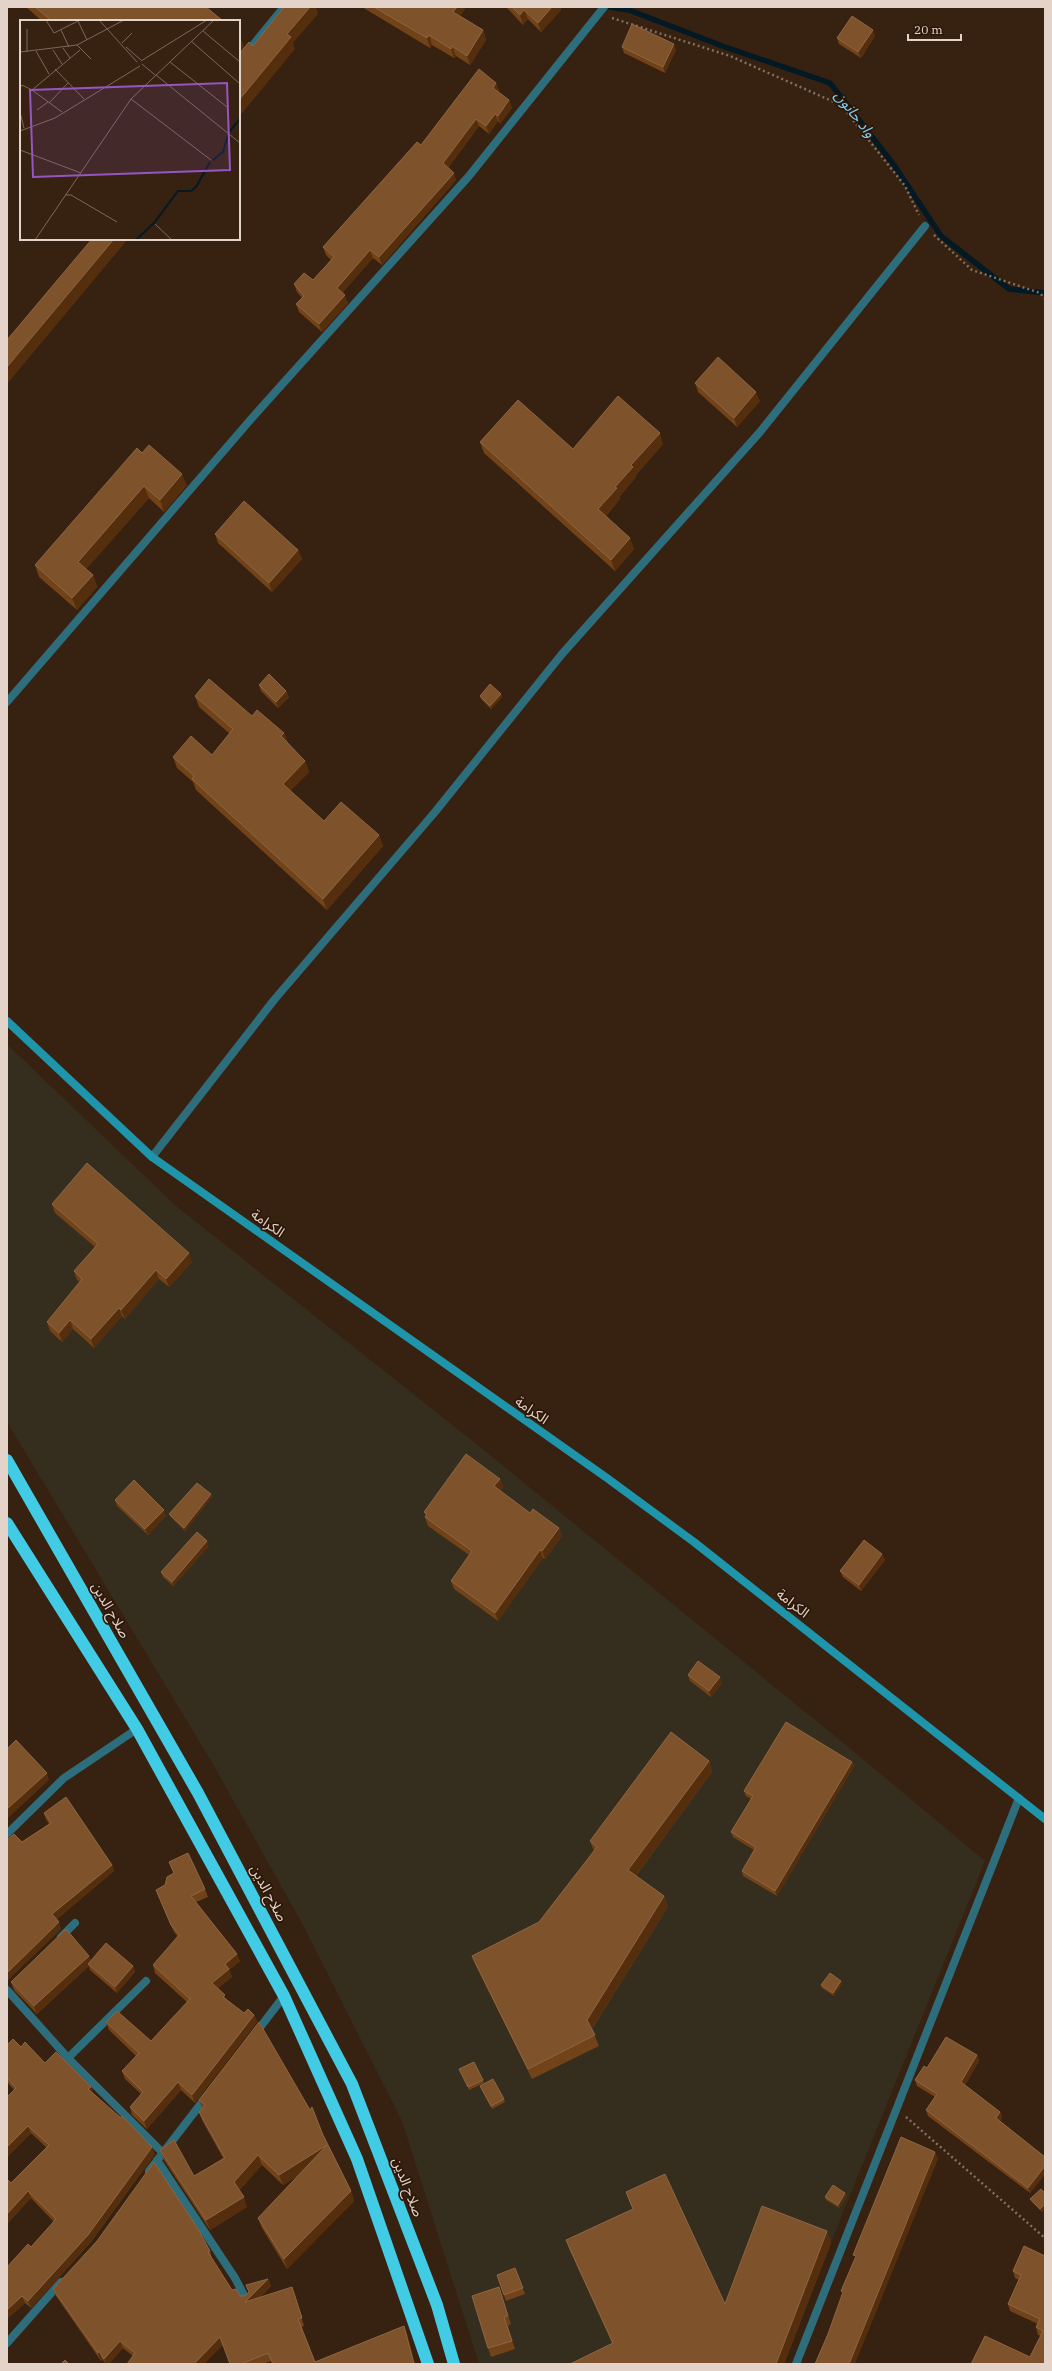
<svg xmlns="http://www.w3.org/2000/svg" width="1052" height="2371" font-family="'IBM Plex Serif','Noto Sans Arabic',serif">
<rect width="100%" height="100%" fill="#372111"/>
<!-- industrial -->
<path fill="#352d1d" d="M7,1044L176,1206L479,1446L852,1750L985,1861L782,2364H479L402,2121L304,1927L214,1766L7,1422Z"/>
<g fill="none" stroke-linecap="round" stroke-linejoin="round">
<!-- stream -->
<path stroke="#031a24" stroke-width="5.5" d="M610,7L629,10L725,47L830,83L894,165L941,236L1009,289L1045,293"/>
<!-- path -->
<path stroke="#826f61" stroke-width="2.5" stroke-dasharray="2 3" stroke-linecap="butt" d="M612,18L730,56L841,105L905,186L919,215
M934,235L972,270L1040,293L1045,299
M906,2117L1045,2238"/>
<!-- lane -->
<path stroke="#2e6d7b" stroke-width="8" d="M239,62L284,7
M7,702L252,418L469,176L604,7
M152,1157L274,1000L435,812L562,654L760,432L925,226
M61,1937L75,1923
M255,2034L284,1996
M68,2058L146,1981
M157,2160L235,2278L246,2299
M149,2171L206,2097
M7,2343L61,2282"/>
<!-- street -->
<path stroke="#2e6d7b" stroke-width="8" d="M7,1834L64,1778L137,1729
M7,1990L68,2058L163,2153
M796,2364L1019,1798"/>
<!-- secondary -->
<path stroke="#1e95aa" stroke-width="8" d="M7,1021L152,1157L607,1478L694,1542L1045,1819"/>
<!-- highway -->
<path stroke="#42cbe5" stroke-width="12" d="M7,1460L198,1793L352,2084L437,2305L454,2364
M7,1523L137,1729L284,1996L357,2159L428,2364"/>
</g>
<!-- wall -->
<path fill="#724218" d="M26,7H206L223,21H42Z
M362,7H466L460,16L483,30L486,40L470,65L456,56L454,58L432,45L430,48Z
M506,7H560L561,10L541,32L528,19L523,25Z
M875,36L861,58L839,44L837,38Z
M622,47L676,50L665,73L624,53Z
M496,83L499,91L498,92L509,100L512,108L500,124L498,121L489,134L479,126L448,168L456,180L382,265L373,258L342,293L348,303L322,332L299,312L296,304L302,298L297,292L294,284L313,280L331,260L326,255L323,247L421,145Z
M695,383L760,401L737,427L698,392Z
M480,442L573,449L663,444L636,475V477L620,496V499L606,516L634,549L615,571L484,453Z
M142,453L187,485L164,512L149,498L86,569L93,575L97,587L77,610L39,577L35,565Z
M215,534L298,550L302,559L272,592L218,543Z
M259,685L286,691L289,697L278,708L261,691Z
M195,696L252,716L284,733L288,743L305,761L309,772L290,791L324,821L379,835L383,846L327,910L196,790L193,782L177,768L173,757L212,755L230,734L199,707Z
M480,696L502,697L491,709L481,699Z
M52,1204L192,1262L169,1287L159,1279L125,1319L122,1316L94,1348L73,1329L62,1342L50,1331L47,1322L80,1282L77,1280L74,1271L95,1247L55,1213Z
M500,1479L503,1487L500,1491L530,1513L559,1528L562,1536L545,1559L543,1558L498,1621L454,1589L451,1581L469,1555L428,1526L425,1517L426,1516L424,1512Z
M211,1494L212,1497L185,1531L171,1517L169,1514Z
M115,1500L166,1516L148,1535L117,1506Z
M209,1546L173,1586L163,1577L161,1572Z
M885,1560L861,1591L843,1577L840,1571Z
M688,1675L722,1683L711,1697L690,1681Z
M709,1761L712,1772L636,1876L664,1896L668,1907L592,2029L599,2046L532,2079L476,1966L472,1956L539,1922L594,1851L590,1841Z
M852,1762L854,1766L777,1896L743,1876L742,1871L754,1850L733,1837L731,1832L751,1799L746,1796L744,1791Z
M44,1813L112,1865L114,1871L57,1919L61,1929L7,1981L22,1842L49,1824L46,1819Z
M169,1862L205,1889L208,1897L196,1902L240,1961L229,1970L232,1977L218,1988L227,2000L244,2013L254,2015L257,2022L195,2103L181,2090L147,2129L132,2115L130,2107L141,2094L125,2079L122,2071L136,2056L109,2030L106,2022L151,2041L187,2002L155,1973L153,1965L178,1937L174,1932L156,1890L165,1885L174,1873Z
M89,1956L91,1961L133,1966L135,1972L117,1993L90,1970L89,1966L37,2014L14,1990L11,1982Z
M842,1984L834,1996L822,1988L821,1985Z
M7,2045L21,2047L45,2063L91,2087L93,2093L155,2154L91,2242L31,2308L25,2303L7,2319L31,2247L54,2222L31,2198L7,2224V2179L11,2183L47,2148L31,2133L7,2157V2097L14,2090L7,2082Z
M977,2055L979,2061L965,2085L1000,2112L1002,2117L1000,2121L1045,2157V2174L1030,2193L928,2116L926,2110L935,2097L917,2086L915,2080L927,2068Z
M459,2069L483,2080L484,2083L469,2090Z
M480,2086L504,2099L505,2102L492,2109Z
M199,2100L323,2135L351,2191L354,2201L287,2269L262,2228L258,2218L298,2176L283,2185L262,2165L239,2190L247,2207L210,2230L164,2160L160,2150L194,2176L223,2158L203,2122L199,2112L202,2108Z
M1041,2189L1042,2212L1032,2202L1030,2199Z
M626,2192L725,2304L827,2231L831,2243L784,2364L612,2343L570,2251L566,2240L633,2209Z
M845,2193L847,2196L839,2208L826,2200L825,2197Z
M210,2251L212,2259L232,2290L240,2296H245L268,2279L271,2286L260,2297L295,2295L304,2326L301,2327L315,2362L404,2326L407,2334L415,2364H272L271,2361L263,2364H230L223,2345L133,2356L123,2348L109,2364H106L102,2359L101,2361L56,2296L53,2289Z
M1045,2256V2364L1030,2357L1041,2336L1038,2335L1036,2327L1038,2324L1010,2311L1008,2304L1019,2280L1015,2278L1013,2271Z
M515,2268L525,2294L506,2301L497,2275Z
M499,2287L511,2324L508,2326L515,2349L491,2357L488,2348Z"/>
<!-- shaded-wall -->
<path fill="#552e0d" d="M310,7H316L318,14L293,43L295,49L239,117V100L287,34Z
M457,7H466L457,21L453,12Z
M552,7H560L561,10L541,32L538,23Z
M524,10L528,19L523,25L520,15Z
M483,30L486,40L470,65L467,56Z
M873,30L875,36L861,58L858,52Z
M240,35L244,47L239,54V37Z
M429,35L432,45L430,48L427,38Z
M674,44L676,50L665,73L663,67Z
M452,46L456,56L454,58L451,49Z
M496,83L499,91L495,96L493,88Z
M509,100L512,108L500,124L498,116Z
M495,114L498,121L489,134L486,126Z
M476,119L479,126L446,171L443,163Z
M454,173L456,180L382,265L379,257Z
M114,239H128L7,384V367Z
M370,250L373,258L340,296L337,288Z
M345,295L348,303L322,332L319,324Z
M756,392L760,401L737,427L734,418Z
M660,433L663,444L636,475V477L620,496V499L602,520L598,509L631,465Z
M182,474L187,485L164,512L160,500Z
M144,486L149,498L82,574L78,562Z
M630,538L634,549L615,571L611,560Z
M298,550L302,559L272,592L269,583Z
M93,575L97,587L77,610L72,598Z
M286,691L289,697L278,708L276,702Z
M501,694L502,697L491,709L490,706Z
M284,733L288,744L281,736Z
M305,761L309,772L287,795L283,784Z
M379,835L383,846L327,910L323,899Z
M189,1253L192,1262L169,1287L166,1279Z
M156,1270L159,1279L125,1319L121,1310Z
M119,1308L122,1316L94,1348L91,1339Z
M70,1320L73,1329L62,1342L59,1333Z
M500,1479L503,1487L497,1495L494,1486Z
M211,1494L212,1497L185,1531L184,1528Z
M164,1510L166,1516L148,1535L145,1529Z
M559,1528L562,1536L545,1559L542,1551Z
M207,1541L209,1546L173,1586L172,1582Z
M540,1550L543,1558L498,1621L495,1613Z
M882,1554L885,1560L861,1591L859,1585Z
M720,1677L722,1683L711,1697L709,1691Z
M709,1761L712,1772L632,1881L628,1870Z
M852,1762L854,1766L777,1896L775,1891Z
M47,1773L49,1780L7,1819V1809Z
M112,1865L114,1871L55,1921L52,1914Z
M664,1896L668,1907L591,2030L587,2020Z
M59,1922L61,1929L7,1981V1973Z
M237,1954L240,1961L229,1970L232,1977L215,1990L212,1983L225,1964Z
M89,1956L92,1964H88L89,1966L37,2014L34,2006Z
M133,1966L135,1972L117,1993L115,1987Z
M841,1981L842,1984L834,1996L833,1993Z
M254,2015L257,2022L195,2103L192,2095Z
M977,2055L979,2061L963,2088L961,2082Z
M178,2082L181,2090L147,2129L144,2121Z
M91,2087L93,2094L88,2089Z
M1000,2112L1002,2117L998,2123L996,2118Z
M28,2126L31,2133L7,2157V2147Z
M327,2145L331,2156L283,2185L279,2175Z
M152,2147L155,2154L91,2242L31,2308L28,2301Z
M935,2152L938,2159L855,2364H849Z
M258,2155L262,2165L238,2192L234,2182Z
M1045,2166V2174L1030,2193L1028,2188Z
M28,2191L31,2198L7,2224V2214Z
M351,2191L354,2201L287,2269L284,2259Z
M845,2193L847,2196L839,2208L838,2205Z
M244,2197L247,2207L210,2230L206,2220Z
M1045,2204V2209L1042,2212L1040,2209Z
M827,2231L831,2243L784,2364H776Z
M268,2279L271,2286L248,2309L245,2302Z
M499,2287L502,2296L511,2324L508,2316Z
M22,2296L25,2303L7,2319V2310Z
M504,2317L508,2326L515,2349L512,2341Z
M404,2326L407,2334L415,2364H414Z
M220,2337L223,2345L204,2364H194Z
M120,2341L123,2348L109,2364H106L104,2359Z
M99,2351L102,2359L101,2361L98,2353Z"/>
<!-- building -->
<path fill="#7e522b" stroke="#8e6644" d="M35,7H206L223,21H52Z
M284,7H310L287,34L291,37L239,100V54L249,42L253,46Z
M374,7H457L453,12L483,30L467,56L452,46L451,49L429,35L427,38Z
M512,7H552L538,23L524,10L520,15Z
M852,16L873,30L858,52L837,38Z
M632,24L674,44L663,67L622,47Z
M479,69L496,83L493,88L509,100L498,116L495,114L486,126L476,119L443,163L454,173L379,257L370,250L337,288L345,295L319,324L296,304L304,296L294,284L304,273L313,280L334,257L323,247L417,142L421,145Z
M92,239H114L7,367V340Z
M718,357L756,392L734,418L695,383Z
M618,396L660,433L631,465L633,467L615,487L617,488L598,509L630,538L611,560L480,442L518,400L573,449Z
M149,445L182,474L160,500L144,486L78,562L93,575L72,598L35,565L137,448L142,453Z
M244,501L298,550L269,583L215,534Z
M269,674L286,691L276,702L259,685Z
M209,679L252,716L257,710L284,733L281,736L305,761L283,784L324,821L341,802L379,835L323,899L192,779L194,776L173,757L191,736L212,755L233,729L195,696Z
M490,684L501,694L490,706L480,696Z
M87,1163L189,1253L166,1279L156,1270L121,1310L119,1308L91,1339L70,1320L59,1333L47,1322L82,1279L74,1271L98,1244L52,1204Z
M466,1454L500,1479L494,1486L530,1513L533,1509L559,1528L542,1551L540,1550L495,1613L451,1581L472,1551L425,1517L427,1514L424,1512Z
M134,1480L164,1510L145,1529L115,1500Z
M197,1483L211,1494L184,1528L169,1514Z
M197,1532L207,1541L172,1582L161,1572Z
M864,1540L882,1554L859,1585L840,1571Z
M698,1661L720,1677L709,1691L688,1675Z
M786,1722L852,1762L775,1891L742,1871L756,1847L731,1832L753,1796L744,1791Z
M671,1732L709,1761L628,1870L664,1896L587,2020L595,2035L528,2069L472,1956L539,1922L597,1847L590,1841Z
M16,1740L47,1773L7,1809V1749Z
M66,1797L112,1865L52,1914L59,1922L7,1973V1840L14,1834L22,1842L51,1823L44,1813Z
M188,1853L205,1889L191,1896L237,1954L225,1964L229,1969L212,1983L225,1995L223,1997L244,2013L248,2009L254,2015L192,2095L178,2082L144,2121L130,2107L143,2092L122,2071L139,2053L106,2022L117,2011L151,2041L190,1999L153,1965L179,1935L171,1925L156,1890L165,1885L167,1877L174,1873L169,1862Z
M66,1929L89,1956L34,2006L11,1982Z
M106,1943L133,1966L115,1987L88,1964Z
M830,1973L841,1981L833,1993L821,1985Z
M259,2022L310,2110L312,2107L323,2135L351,2191L284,2259L258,2218L327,2145L279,2175L258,2155L234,2182L244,2197L206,2220L160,2150L174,2140L194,2176L225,2158L199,2112L205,2105L199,2100Z
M946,2037L977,2055L961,2082L1000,2112L996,2118L1045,2157V2166L1028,2188L926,2110L937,2094L915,2080L924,2066L927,2068Z
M13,2039L21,2047L25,2042L45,2063L56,2052L91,2087L88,2089L121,2118L122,2116L152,2147L88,2235L28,2301L22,2296L7,2310V2267L28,2244L31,2247L56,2219L28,2191L7,2214V2179L11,2183L49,2145L28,2126L7,2147V2097L16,2088L7,2078V2045Z
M474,2062L483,2080L468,2087L459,2069Z
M493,2079L504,2099L491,2106L480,2086Z
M901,2137L935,2152L849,2364H815L828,2334L843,2292L841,2291L856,2256L853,2255Z
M154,2162L198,2229L210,2251L208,2252L232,2290L236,2289L240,2296H245L249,2292L246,2285L268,2279L245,2302L292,2287L302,2318L298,2319L315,2362L404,2326L414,2364H273L268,2353L241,2364H230L220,2337L194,2364H127L135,2353L120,2341L104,2359L99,2351L98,2353L53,2289L97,2241Z
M665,2174L725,2304L762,2206L827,2231L776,2364H570L613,2343L566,2240L633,2209L626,2192Z
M833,2185L845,2193L838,2205L825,2197Z
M1041,2189L1045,2193V2204L1040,2209L1030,2199Z
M1024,2246L1045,2256V2364H971L985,2336L1030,2357L1043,2331L1036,2327L1040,2319L1008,2304L1021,2275L1013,2271Z
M515,2268L523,2288L504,2295L497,2275Z
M499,2287L508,2316L504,2317L512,2341L488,2348L472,2296Z
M65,2360L69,2364H61Z"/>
<g text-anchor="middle" stroke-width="3.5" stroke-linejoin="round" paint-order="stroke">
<!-- street labels -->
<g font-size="14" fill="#e3d3c9" stroke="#2d1708">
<text transform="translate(268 1223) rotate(35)" y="5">الكرامة</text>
<text transform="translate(532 1410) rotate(35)" y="5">الكرامة</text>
<text transform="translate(793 1603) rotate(38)" y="5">الكرامة</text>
<text transform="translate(111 1610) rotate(60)" y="5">صلاح الدين</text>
<text transform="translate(269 1893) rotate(62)" y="5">صلاح الدين</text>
<text transform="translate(408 2187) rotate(69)" y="5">صلاح الدين</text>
</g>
<!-- water labels -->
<g font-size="15" font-style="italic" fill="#7dcff4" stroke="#2d1708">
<text transform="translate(855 114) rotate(52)" y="5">واد حانون</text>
</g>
</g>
<!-- overview -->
<g transform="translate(20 20)">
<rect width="220" height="220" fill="#372111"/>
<path fill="none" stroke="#031a24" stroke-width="2" d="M209,112L220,99M193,140L203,132L208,115M116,220L134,203L158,171H171L176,167L190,142"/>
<path fill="none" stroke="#7c685b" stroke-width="1" d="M26,0L34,13L60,0M79,0L117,42M58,1L67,20M41,10L49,27M183,11L220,42M171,21L219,63M102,23L112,13M57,25L71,39M106,27L121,40M43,28L50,38M33,30L42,44M16,31L29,54M0,32L57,25L104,0M7,32V9M121,41L187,0M150,42L207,87M122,44L135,55M35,49L64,79M136,55L220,123M0,68L2,65L12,70L42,92M12,70L60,30M111,79L191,140M29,83L48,63M17,90L28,82M0,92L4,108M0,111L35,98L120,46M0,130L61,153M45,175H51L97,202M135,204L152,220M15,220L111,79L194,0"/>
<path fill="#9556c2" fill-opacity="0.15" stroke="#9556c2" stroke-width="2" d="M207,63L210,150L13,157L10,70Z"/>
<rect width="220" height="220" fill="none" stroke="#e3d3c9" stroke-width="2"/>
</g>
<!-- border -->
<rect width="1052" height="2371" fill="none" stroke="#e3d3c9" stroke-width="16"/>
<!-- scale -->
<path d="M908 34v6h53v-6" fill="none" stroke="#e3d3c9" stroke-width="2"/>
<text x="914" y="34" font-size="12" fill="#e3d3c9" stroke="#2d1708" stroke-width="3" paint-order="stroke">20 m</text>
</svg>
